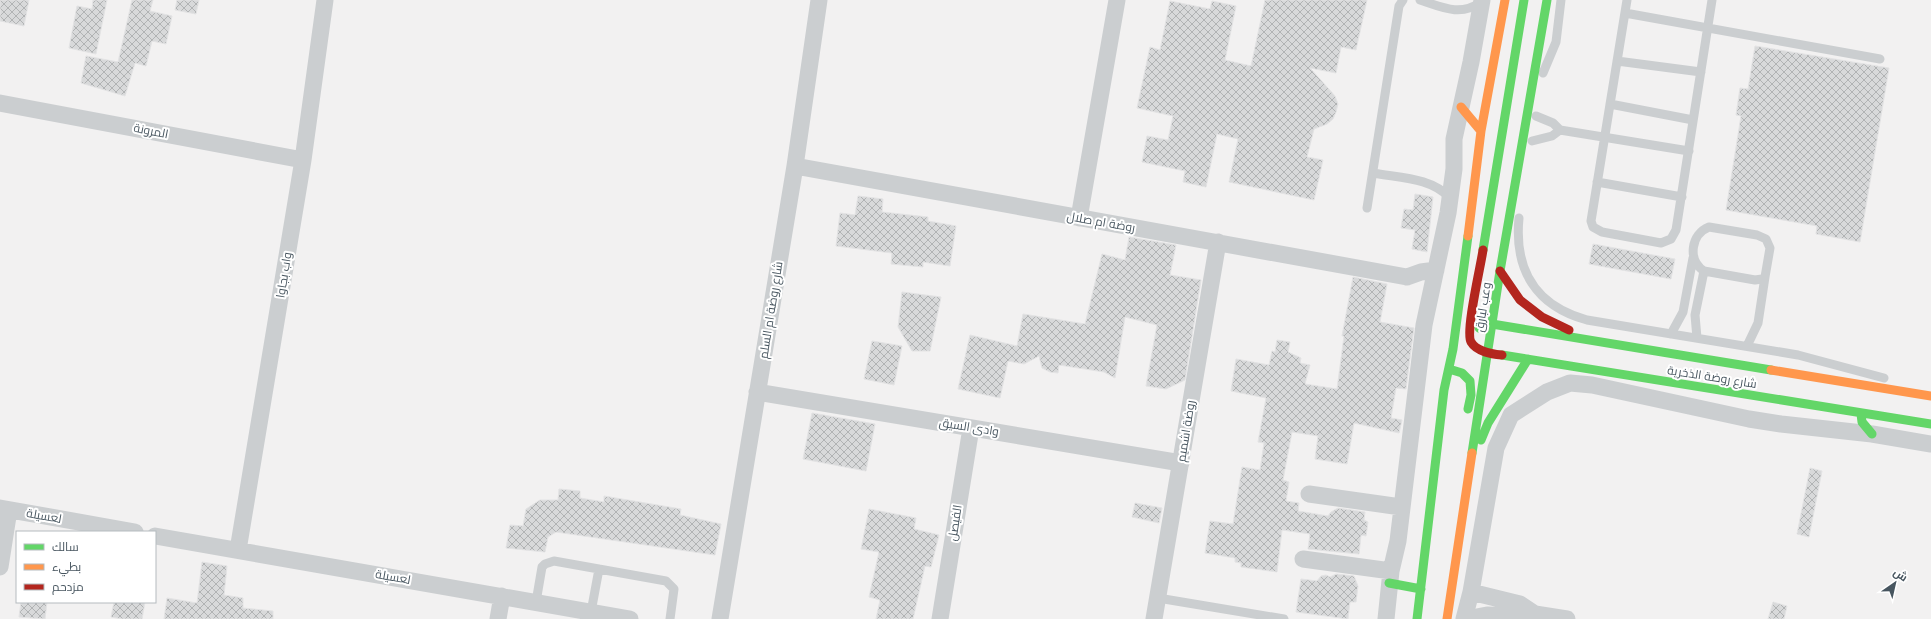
<svg xmlns="http://www.w3.org/2000/svg" width="1931" height="619" font-family="Mulish,Cairo,sans-serif">
<defs>
<pattern id="building-cross-hatch" width="8" height="8" patternUnits="userSpaceOnUse"><rect width="8" height="8" fill="#d8d9da"/><path d="M0 0l8 8M0 8l8-8" fill="none" stroke="#b1b3b4"/></pattern>
</defs>
<rect width="100%" height="100%" fill="#f2f1f1"/>
<!-- building -->
<path fill="url(#building-cross-hatch)" stroke="#e3e3e4" d="M0,0H29L24,26L0,21Z
M93,0H107L96,54L69,48L77,6L92,9Z
M132,0H153L150,11L172,16L166,44L152,41L146,66L135,63L125,96L81,83L86,56L118,62Z
M177,0H199L196,14L175,10Z
M1265,0H1367L1356,50L1341,47L1336,73L1310,68L1335,96L1338,104L1336,112L1333,119L1327,124L1314,129L1307,157L1323,160L1314,200L1229,182L1238,139L1217,134L1206,187L1183,182L1185,171L1142,162L1147,136L1168,140L1173,116L1137,108L1150,47L1160,50L1170,1L1210,9L1212,1L1236,6L1225,60L1251,66Z
M1755,46L1889,68L1860,242L1816,234L1817,226L1726,210L1741,116L1736,115L1740,88L1748,89Z
M1415,194L1433,197L1427,252L1412,249L1415,230L1401,228L1404,209L1413,210Z
M858,196L883,199L882,212L928,217V221L956,226L950,266L923,262V267L891,264L892,253L836,246L840,213L855,215Z
M1129,237L1176,245L1170,275L1201,280L1185,380L1166,389L1146,386L1157,325L1125,317L1115,378L1104,372L1059,365L1058,373L1050,372L1042,368L1039,356L1024,364L1008,361L1000,398L958,389L970,335L1017,346L1023,314L1085,324L1102,254L1125,260Z
M1593,244L1675,259L1671,279L1589,264Z
M1353,277L1387,284L1380,322L1414,328L1406,389L1396,388L1391,418L1402,420L1399,433L1354,423L1347,464L1315,459L1318,436L1292,432L1283,480L1289,482L1286,501L1299,503L1298,511L1328,516L1331,512L1338,508L1365,512L1364,520L1368,522L1366,536L1361,535L1359,554L1308,549L1310,534L1282,530L1277,572L1241,567V563L1235,562V558L1205,553L1210,521L1233,524L1242,467L1260,470L1264,443L1258,442L1266,398L1231,391L1236,359L1269,365L1272,351L1275,352L1277,340L1290,342L1288,352L1301,358L1300,363L1310,365L1305,384L1337,389L1344,336H1342Z
M902,292L941,297L930,351H912L898,327Z
M872,341L902,346L894,385L864,379Z
M812,413L875,424L866,471L803,459Z
M1810,468L1822,471L1809,537L1797,534Z
M559,489L580,491V498L604,502V496L681,509L680,515L721,524L715,555L556,532L548,537L545,552L506,548L510,525L523,526L526,509L540,500H558Z
M1135,503L1162,508L1159,523L1132,517Z
M869,509L916,518L914,529L939,535L931,567L925,566L913,619H876L880,600L869,597L879,552L861,549Z
M202,562L227,566L224,595L243,598V608L273,611V619H164L167,598L197,603Z
M1336,574L1354,576L1358,586L1356,602H1350L1348,619L1296,612L1301,579L1317,581L1321,576L1326,575L1330,577Z
M21,602H47L45,619L19,617Z
M114,602H145L142,619H122L111,617Z
M1773,602L1787,606L1784,619H1768Z"/>
<g fill="none" stroke-linecap="round" stroke-linejoin="round">
<!-- lane -->
<path stroke="#cbced0" stroke-width="9" d="M1420,0C1441,7 1461,17 1481,2
M1627,0L1591,221L1593,227L1602,232L1661,243L1671,239L1676,230L1712,0
M1625,13L1880,59
M1617,61L1701,72
M1543,73L1556,42L1561,0
M1610,104L1693,120
M1536,116L1553,123L1560,130L1689,151
M1532,141L1552,136L1560,130
M1373,173C1399,178 1431,177 1450,198
M1597,182L1682,197
M1367,208L1399,6L1403,0
M1519,218C1514,270 1536,306 1587,320L1798,355L1884,378
M1709,227L1757,235L1766,239L1770,248L1765,277L1762,279L1755,280L1704,271C1687,260 1691,234 1709,227Z
M1671,334L1683,312L1693,258
M1697,338L1695,315L1704,271
M1747,346L1758,323L1765,277
M1158,598L1284,619
M536,602L542,567L545,564L554,561L666,581L674,589L670,619
M591,612L599,569"/>
<!-- street -->
<path stroke="#cbced0" stroke-width="17" d="M0,103L303,160
M795,166L1407,277
M1079,218L1117,0
M1407,277L1421,272L1436,270
M757,392L1181,463
M1309,494L1401,507
M0,508L135,532
M155,536L630,619
M238,550L303,160L325,0
M1303,559L1391,571
M0,567L9,510
M1471,592L1520,604L1535,614
M498,619L502,596
M720,619L795,166L819,0
M940,619L971,428
M1154,619L1218,242
M1386,619L1391,571L1398,541L1424,325L1448,213L1454,169V139L1471,62L1482,0
M1464,619L1471,592L1496,448L1511,415L1547,392L1570,383L1592,385L1749,419L1781,424L1872,434L1931,444
M1466,619L1487,615L1519,616L1535,614L1567,619"/>
<!-- fast -->
<path stroke="#63d668" stroke-width="9" d="M1483,250L1524,0
M1479,328L1492,324L1771,370
M1502,355L1931,424
M1449,369L1462,373L1470,381L1471,395L1468,409
M1861,414L1862,422L1872,434
M1481,440L1488,423L1528,359
M1472,453L1500,271L1547,0
M1389,583L1421,589
M1417,619L1444,390L1453,349L1468,236"/>
<!-- slow -->
<path stroke="#ff974d" stroke-width="9" d="M1461,107L1481,131
M1468,236L1481,131L1505,0
M1771,370L1931,396
M1447,619L1472,453"/>
<!-- jam -->
<path stroke="#b3261e" stroke-width="9" d="M1483,250C1481,265 1465,332 1471,342C1477,352 1492,354 1502,355
M1500,271L1520,300L1542,317L1569,330"/>
</g>
<g text-anchor="middle" stroke-width="4" stroke-linejoin="round" paint-order="stroke">
<!-- street labels -->
<g font-size="12" fill="#47555f" stroke="#fff">
<text transform="translate(151 131) rotate(11)" y="4">المرونة</text>
<text transform="translate(1101 222) rotate(10)" y="4">روضة ام صلال</text>
<text transform="translate(284 275) rotate(-81)" y="4">واب بجاوا</text>
<text transform="translate(1483 307) rotate(-81)" y="4">وعب لبارق</text>
<text transform="translate(771 310) rotate(-81)" y="4">شارع روضة ام السلم</text>
<text transform="translate(1712 377) rotate(9)" y="4">شارع روضة الذخرية</text>
<text transform="translate(969 427) rotate(9)" y="4">وادى السيق</text>
<text transform="translate(1186 431) rotate(-81)" y="4">روضة اشميم</text>
<text transform="translate(44 516) rotate(10)" y="4">لعسيلة</text>
<text transform="translate(955 523) rotate(-81)" y="4">الفيصل</text>
<text transform="translate(393 577) rotate(10)" y="4">لعسيلة</text>
</g>
</g>
<!-- legend -->
<rect x="16" y="531" width="140" height="72" fill="#ffffff" stroke="#b5bbbf"/>
<rect x="24" y="544" width="20" height="6" fill="#63d668" stroke="#b5bbbf"/>
<text x="52" y="551" font-size="12" fill="#47555f">سالك</text>
<rect x="24" y="564" width="20" height="6" fill="#ff974d" stroke="#b5bbbf"/>
<text x="52" y="571" font-size="12" fill="#47555f">بطيء</text>
<rect x="24" y="584" width="20" height="6" fill="#b3261e" stroke="#b5bbbf"/>
<text x="52" y="591" font-size="12" fill="#47555f">مزدحم</text>
<!-- north arrow -->
<g transform="translate(1895 583) rotate(34)" stroke="#ffffff" stroke-width="3" paint-order="stroke">
<path d="M0-3L7 15L0 10L-7 15Z" fill="#47555f"/>
<text y="-6" font-size="11" font-weight="bold" text-anchor="middle" fill="#47555f">ش</text>
</g>
</svg>
